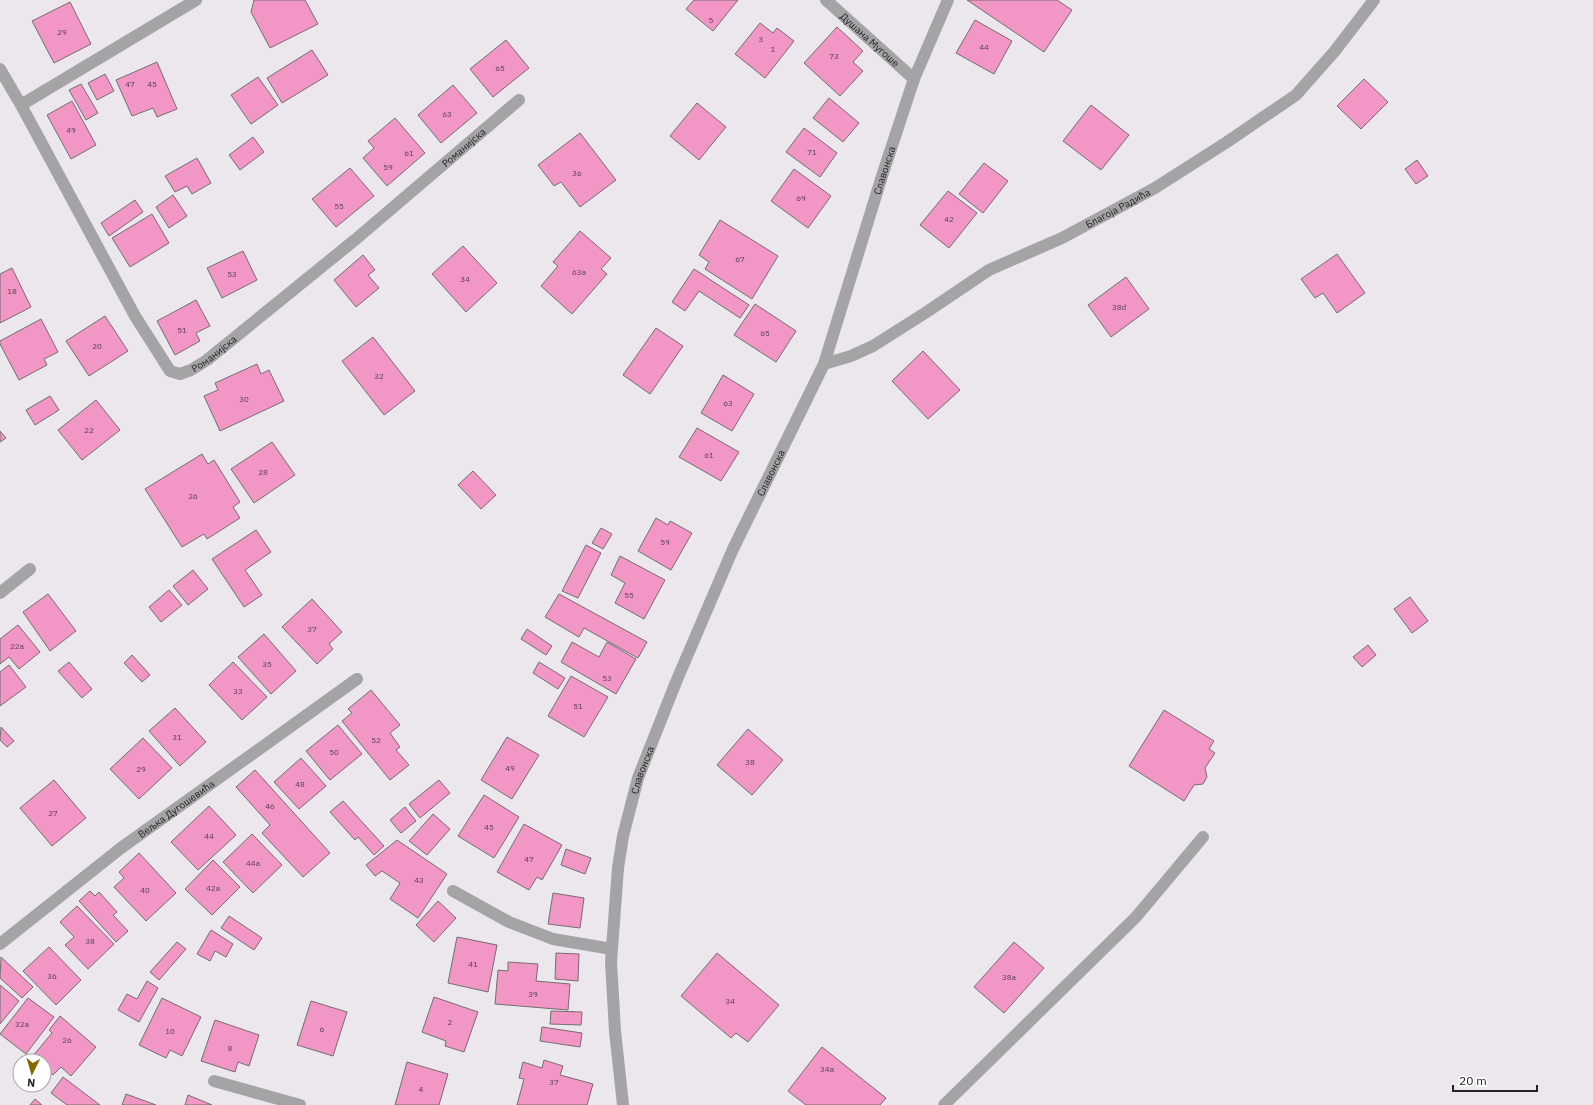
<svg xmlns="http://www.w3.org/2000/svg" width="1593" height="1105" font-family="'IBM Plex Sans',sans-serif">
<rect width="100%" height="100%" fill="#ebe7ec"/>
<!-- building -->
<path fill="#f196c5" stroke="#736e70" d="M254,0H305L318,24L270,48L251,12Z
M694,0H738L713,31L686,9Z
M967,0H1057L1072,10L1044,52Z
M70,2L91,44L54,63L32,21Z
M975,20L1012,41L994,74L956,53Z
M760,23L773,33L777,28L794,41L765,78L735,54Z
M837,27L863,51L853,62L863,71L840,96L804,63Z
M506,40L529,68L493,97L470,69Z
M312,50L328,75L282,103L267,78Z
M157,62L177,109L157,117L153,108L132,116L116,80Z
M105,74L114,91L97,100L88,83Z
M258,77L278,105L251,124L231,95Z
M1364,79L1388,102L1361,129L1337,106Z
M81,84L98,113L86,120L69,90Z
M453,85L477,113L441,143L418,115Z
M829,98L859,123L843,142L813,118Z
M72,101L96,145L71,159L47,115Z
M697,103L726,127L699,160L670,136Z
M1091,105L1129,135L1101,170L1063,141Z
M395,118L425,153L387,186L363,158L374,148L368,141Z
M804,128L837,153L820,177L786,152Z
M580,133L616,180L580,207L561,182L554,186L538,165Z
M253,137L264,152L240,170L229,155Z
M197,158L211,183L192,194L187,186L175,192L165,176Z
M1417,160L1428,176L1416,184L1405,169Z
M984,163L1008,181L983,213L959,194Z
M350,168L374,196L336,227L312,199Z
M794,169L831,196L808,228L771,201Z
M948,191L977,213L949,248L920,225Z
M173,195L187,216L169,228L156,207Z
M135,200L143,212L109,236L101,223Z
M152,214L169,243L130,267L112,238Z
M720,220L778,256L752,299L705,269L709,262L699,255Z
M580,231L611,258L601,269L607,274L572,314L541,286L558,266L553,262Z
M463,246L497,283L466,312L432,274Z
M243,251L257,280L222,298L207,268Z
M1337,254L1365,293L1337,313L1323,293L1315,298L1301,279Z
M363,255L375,270L368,275L379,288L356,307L334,280Z
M12,268L31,307L0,323V274Z
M694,269L749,305L740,318L699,291L685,311L672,302Z
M1126,277L1149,309L1111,337L1088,305Z
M196,300L210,326L196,333L200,341L175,355L157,321Z
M755,304L796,331L776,362L734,335Z
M105,316L128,351L89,376L66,341Z
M41,319L58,352L44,359L47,365L19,380L0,344V341Z
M656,328L683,346L650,394L623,375Z
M373,337L415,391L384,415L342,361Z
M923,351L960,390L928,419L892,381Z
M257,364L261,374L269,370L284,401L220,431L204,396L218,390L215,383Z
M723,375L754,394L732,431L701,413Z
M50,396L59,410L35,425L26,410Z
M96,400L120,430L82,460L58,430Z
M697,428L739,452L721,481L679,457Z
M0,431L6,438L0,442Z
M272,442L295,475L254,503L231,469Z
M202,454L208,464L214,460L240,502L233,507L240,518L207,539L204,534L182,547L145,489Z
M473,471L496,495L481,509L458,485Z
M656,518L668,525L670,521L692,533L671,570L638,551Z
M601,528L612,534L603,549L592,543Z
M256,530L271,552L245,570L262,595L244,607L212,559Z
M586,545L601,553L578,598L562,591Z
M620,556L665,580L644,619L615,603L625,583L611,575Z
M193,570L208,589L188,605L173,586Z
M169,590L182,605L161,622L149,607Z
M48,594L76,631L50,651L23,612Z
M559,594L647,642L638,658L584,628L579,637L545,617Z
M1410,597L1428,621L1412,633L1394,609Z
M312,599L342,632L329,644L333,649L317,664L282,627Z
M18,625L40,652L19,669L9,657L0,664V639Z
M527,629L552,646L546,655L521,639Z
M264,634L296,671L271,694L238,657Z
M572,642L599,657L607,642L636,659L616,694L561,662Z
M1368,645L1376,655L1362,667L1353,657Z
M132,655L150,675L142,682L124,663Z
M69,662L92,689L82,698L58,671Z
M233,662L267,697L242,720L209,685Z
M539,662L565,678L558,689L533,673Z
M9,665L26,687L0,706V672Z
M571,676L608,697L584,737L548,716Z
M371,690L400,725L390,733L400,747L396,750L409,765L390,780L342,721L352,713L348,709Z
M175,708L206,742L180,766L149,731Z
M1164,710L1214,741L1209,749L1215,753L1205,768L1207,777L1203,784L1194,785L1184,801L1129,766Z
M338,725L362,754L330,780L306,751Z
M1,727L14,741L7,747L0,740Z
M748,729L783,760L752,795L717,765Z
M507,737L539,755L512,799L481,780Z
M143,738L172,768L139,799L110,769Z
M301,758L326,786L299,809L274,782Z
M255,770L330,853L303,877L262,833L270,825L236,787Z
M54,780L86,818L52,846L20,808Z
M439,780L450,793L420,818L409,804Z
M484,795L519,817L494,858L458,836Z
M343,801L384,846L374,855L358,837L355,840L330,812Z
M209,806L236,835L198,870L171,842Z
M405,807L416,821L401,833L390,820Z
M433,814L450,829L427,855L409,841Z
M524,824L562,845L542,880L537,877L529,890L497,872Z
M252,834L282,865L253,893L223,862Z
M397,840L447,874L418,918L390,899L400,883L382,871L375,876L366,865Z
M566,849L591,858L585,874L561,865Z
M139,853L176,893L146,921L114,887L124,878L119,872Z
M213,860L240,887L212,915L185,889Z
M90,891L95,896L99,892L117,912L113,915L128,931L116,942L79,901Z
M553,893L584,898L580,928L548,924Z
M438,901L456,918L434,942L416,925Z
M77,906L114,944L88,969L65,945L74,937L60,922Z
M229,916L262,938L254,950L221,928Z
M211,930L233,944L226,957L215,951L210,961L197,954Z
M457,937L497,945L488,992L448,983Z
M177,942L186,949L159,980L150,972Z
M1014,942L1044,968L1004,1013L974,987Z
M49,947L81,980L56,1005L23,971Z
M556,953L579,954L578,981L555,979Z
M717,953L779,1005L748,1042L736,1033L731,1038L681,996Z
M1,957L33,987L22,998L0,978Z
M508,962L538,964L536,981L570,984L568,1010L495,1004L498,970L508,971Z
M147,981L158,988L139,1022L118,1010L127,994L137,999Z
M0,985L19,1001L0,1024Z
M434,997L478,1012L464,1052L445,1046L446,1041L422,1032Z
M28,998L54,1017L26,1054L0,1034Z
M162,998L201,1017L182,1056L170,1050L166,1058L139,1045Z
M311,1001L347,1012L333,1056L297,1045Z
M551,1011L582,1012L581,1025L550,1024Z
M60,1016L96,1047L71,1076L61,1067L53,1075L44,1067V1061H37L32,1057L52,1033L49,1030Z
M215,1020L259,1035L249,1066L238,1062L235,1072L201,1061Z
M542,1027L582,1033L580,1047L540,1041Z
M822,1047L886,1098L880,1105H806L788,1091Z
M544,1060L563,1066L560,1075L593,1084L587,1105H517L524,1079L519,1078L523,1062L542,1068Z
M407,1062L448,1074L439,1105H395Z
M63,1077L100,1105H67L51,1093Z
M126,1094L156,1105H122Z
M188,1095L212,1105H185Z
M35,1099L42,1105H30Z"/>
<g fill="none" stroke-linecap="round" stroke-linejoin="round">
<!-- minor -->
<g stroke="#a4a3a5" stroke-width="12">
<path id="s1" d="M826,0L914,79"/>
<path id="s2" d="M0,69L21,105L135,316L170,371L180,374L191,370L207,360L356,239L519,100"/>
<path d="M21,105L196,0"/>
<path id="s3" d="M824,364L851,356L873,346L925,313L989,270L1062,238L1155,188L1227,142L1296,95L1334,52L1374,0"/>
<path d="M0,593L30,569"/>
<path d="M453,891L509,922L553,939L612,949"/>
<path id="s4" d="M0,944L121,848L357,679"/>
<path d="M214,1081L300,1105"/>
<path id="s5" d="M623,1105L615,1031L611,962L618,868L623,836L638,778L676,682L733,549L824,364L882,176L914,79L948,0"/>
<path d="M944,1105L1136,917L1203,837"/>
</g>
</g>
<g text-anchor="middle" stroke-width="3.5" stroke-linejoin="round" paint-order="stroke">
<!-- number labels -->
<g font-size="8" fill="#57404c">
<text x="711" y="23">5</text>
<text x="62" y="35">29</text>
<text x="761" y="42">3</text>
<text x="984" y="50">44</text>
<text x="773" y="52">1</text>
<text x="834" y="59">73</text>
<text x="500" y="71">65</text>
<text x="130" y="87">47</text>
<text x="152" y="87">45</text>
<text x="447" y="117">63</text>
<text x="71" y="133">49</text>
<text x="812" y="155">71</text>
<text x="409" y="156">61</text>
<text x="388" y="170">59</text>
<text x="577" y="176">36</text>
<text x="801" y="201">69</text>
<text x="339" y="209">55</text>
<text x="949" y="222">42</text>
<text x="740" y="262">67</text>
<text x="579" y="275">63a</text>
<text x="232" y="277">53</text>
<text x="465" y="282">34</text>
<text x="12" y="294">18</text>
<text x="1119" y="310">38d</text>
<text x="182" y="333">51</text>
<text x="765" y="336">65</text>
<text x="97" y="349">20</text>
<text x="379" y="379">32</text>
<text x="244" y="402">30</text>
<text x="728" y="406">63</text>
<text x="89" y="433">22</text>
<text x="709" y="458">61</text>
<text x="263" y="475">28</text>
<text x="193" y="499">26</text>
<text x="665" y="545">59</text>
<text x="629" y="598">55</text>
<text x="312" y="632">37</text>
<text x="17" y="649">22a</text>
<text x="267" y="667">35</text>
<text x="607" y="681">53</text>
<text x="238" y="694">33</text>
<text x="578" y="709">51</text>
<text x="177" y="740">31</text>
<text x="376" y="743">52</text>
<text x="334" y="755">50</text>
<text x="750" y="765">38</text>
<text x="510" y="771">49</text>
<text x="141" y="772">29</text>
<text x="300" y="787">48</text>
<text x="270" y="809">46</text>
<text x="53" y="816">27</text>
<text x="489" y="830">45</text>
<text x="209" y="839">44</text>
<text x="529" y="862">47</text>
<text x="253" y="866">44a</text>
<text x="419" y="883">43</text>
<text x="213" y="891">42a</text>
<text x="145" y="893">40</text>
<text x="90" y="944">38</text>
<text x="473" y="967">41</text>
<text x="52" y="979">36</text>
<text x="1009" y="980">38a</text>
<text x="533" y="997">39</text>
<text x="730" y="1004">34</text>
<text x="450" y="1025">2</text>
<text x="22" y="1027">32a</text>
<text x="322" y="1032">6</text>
<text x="170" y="1034">10</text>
<text x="67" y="1043">26</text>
<text x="230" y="1051">8</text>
<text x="827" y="1072">34a</text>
<text x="554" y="1085">37</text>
<text x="421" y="1092">4</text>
</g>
<!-- street labels -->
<g font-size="10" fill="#242324" stroke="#fff">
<text dy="4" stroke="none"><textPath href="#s1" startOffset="59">Душана Мугоше</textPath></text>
<text dy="4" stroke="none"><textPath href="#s2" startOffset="721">Романијска</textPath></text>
<text dy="4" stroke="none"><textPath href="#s5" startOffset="987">Славонска</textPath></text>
<text dy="4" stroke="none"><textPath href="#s3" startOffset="334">Благоја Радића</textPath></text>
<text dy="4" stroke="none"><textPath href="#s2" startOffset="397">Романијска</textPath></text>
<text dy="4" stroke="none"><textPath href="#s5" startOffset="663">Славонска</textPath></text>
<text dy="4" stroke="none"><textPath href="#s5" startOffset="339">Славонска</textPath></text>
<text dy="4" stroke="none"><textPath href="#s4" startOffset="222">Вељка Дугошевића</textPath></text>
</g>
</g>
<!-- north arrow -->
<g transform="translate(32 1073) rotate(185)"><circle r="19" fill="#ffffff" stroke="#a7a7a7"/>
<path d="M0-3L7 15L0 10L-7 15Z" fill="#876702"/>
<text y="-6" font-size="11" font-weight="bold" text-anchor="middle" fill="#242324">N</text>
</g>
<!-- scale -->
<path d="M1453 1085v6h84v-6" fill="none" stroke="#242324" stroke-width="2"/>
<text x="1459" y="1085" font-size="12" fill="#242324" stroke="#ffffff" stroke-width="3" paint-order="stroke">20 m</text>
</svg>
